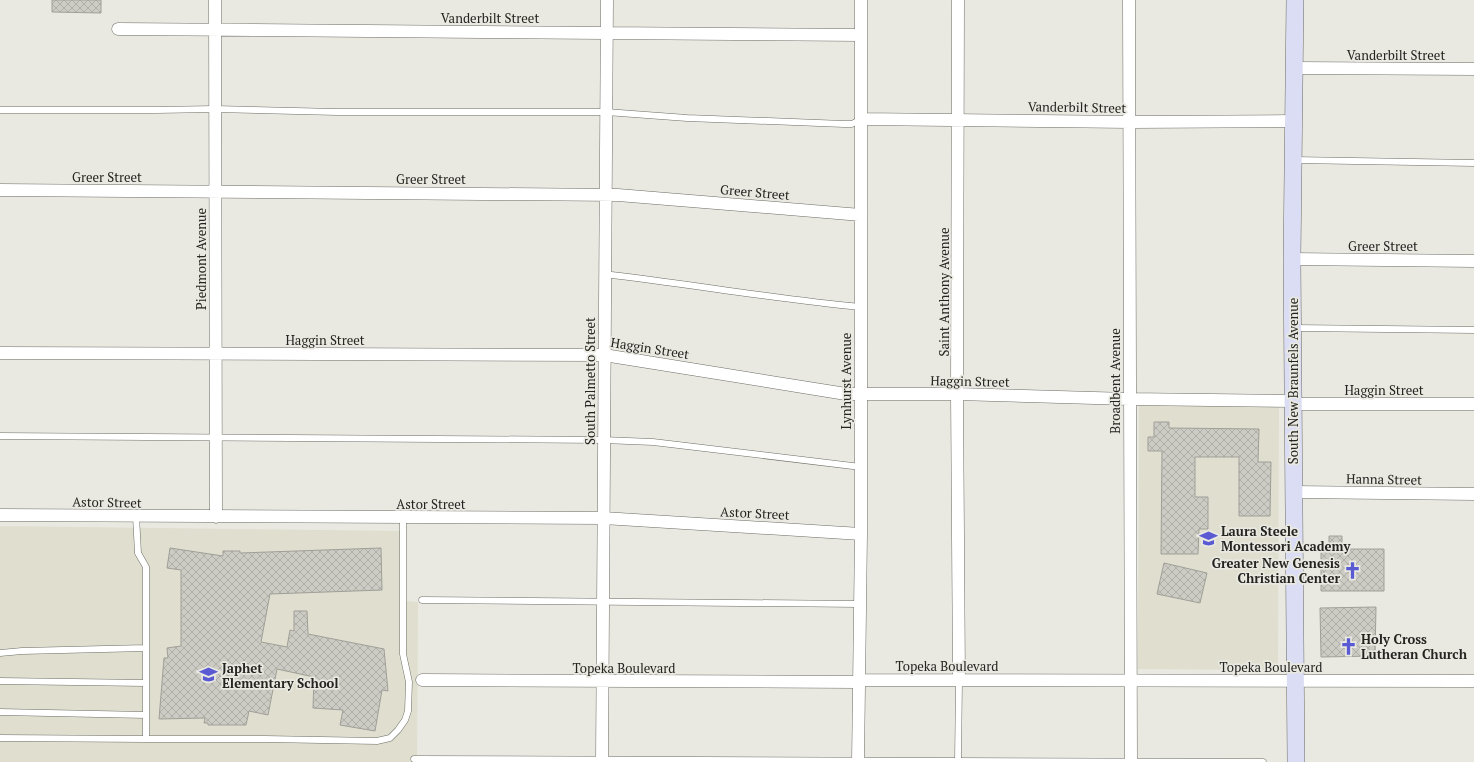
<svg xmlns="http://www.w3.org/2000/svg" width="1474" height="762" font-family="'PT Serif',serif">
<defs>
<pattern id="building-cross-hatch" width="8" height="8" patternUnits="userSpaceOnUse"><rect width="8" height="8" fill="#ccccc4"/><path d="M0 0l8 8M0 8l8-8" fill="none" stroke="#afafa8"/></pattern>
</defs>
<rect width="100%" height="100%" fill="#e9e9e1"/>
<!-- built -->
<path fill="#dfdecf" d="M1139,405L1279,406L1278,670L1138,669Z
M0,526L403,531V601L418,602L417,762H0Z"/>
<!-- building -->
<path fill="url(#building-cross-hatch)" stroke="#a09f98" d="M52,0H101V13L52,12Z
M1154,422H1169V428L1259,429L1258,462H1271L1270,516H1239V457H1195V497H1208V529H1199L1198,554H1161L1162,451H1148V437H1154Z
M1329,536H1342V549H1384V591H1321V549H1329Z
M170,548L223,556V551H240V553L381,548L382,590L270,594L261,642L287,647L290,630L294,631V611H307L308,634L384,649L388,691L382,690L375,731L340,725L343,710L313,708L314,677L277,669L268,715L249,711L246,725H208V723H204L205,718L159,719L164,658H168L167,648L181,646V570L167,568Z
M1164,563L1207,573L1200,603L1157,594Z
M1376,607L1375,656L1321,657L1320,608Z"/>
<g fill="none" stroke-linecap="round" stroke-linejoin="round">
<defs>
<path id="service" d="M0,110H156L215,109L337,112H606L687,118L844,124H852L861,119
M1294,160L1474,163
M604,274C690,284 775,299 860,307
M1295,328L1474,330
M0,436L603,440L653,442L861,467
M136,516L138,553L146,567V648
M422,600L859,604
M0,653L22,651L146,648V739L0,738
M0,681L146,683
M0,712L146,715
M146,739H265L377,741L390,738L398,730L405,720L408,711L409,682L403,654V518
M414,759L1263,762
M958,762L959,680"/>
<path id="minor" d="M215,0L216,517
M958,0L957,394L959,680
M1129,0L1131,762
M118,29L861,35
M1293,68L1474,69
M861,119L1130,122L1293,121
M0,190L618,195L861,215
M1292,259L1474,261
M0,353L604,355L846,394H957L1129,399L1294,401
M1294,404H1474
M1293,492L1474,494
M0,515L603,518L861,534
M422,680L858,682L861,680L1474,681
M602,762L607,0
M858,762L861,534V0"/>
<path id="secondary" d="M1295,0L1292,259L1296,762"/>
</defs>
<!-- service casing -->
<use href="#service" stroke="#6d6d66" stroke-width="7"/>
<!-- minor casing -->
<use href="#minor" stroke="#6d6d66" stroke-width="13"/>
<!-- secondary casing -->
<use href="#secondary" stroke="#6d6d66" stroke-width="18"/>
<!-- service -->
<use href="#service" stroke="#fff" stroke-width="6"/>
<!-- minor -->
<use href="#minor" stroke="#fff" stroke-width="12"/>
<!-- secondary -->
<use href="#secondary" stroke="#daddf3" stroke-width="17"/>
</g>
<!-- icons -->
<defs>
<symbol id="school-bare" viewBox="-9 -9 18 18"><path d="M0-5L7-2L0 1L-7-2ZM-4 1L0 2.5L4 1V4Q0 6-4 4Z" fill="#5a5bd3" stroke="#e9e9e1" stroke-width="2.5" paint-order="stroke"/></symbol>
<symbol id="church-bare" viewBox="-9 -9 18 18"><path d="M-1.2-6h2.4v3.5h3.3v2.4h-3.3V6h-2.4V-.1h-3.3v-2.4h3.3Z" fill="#5a5bd3" stroke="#e9e9e1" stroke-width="2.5" paint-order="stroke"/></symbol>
</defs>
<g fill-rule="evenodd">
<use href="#school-bare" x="1196" y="526" width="25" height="25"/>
<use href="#church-bare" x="1340" y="558" width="25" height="25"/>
<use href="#church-bare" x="1336" y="634" width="25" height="25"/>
<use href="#school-bare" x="196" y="662" width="25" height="25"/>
</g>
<g text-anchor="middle" stroke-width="3.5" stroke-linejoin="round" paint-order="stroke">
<!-- street labels -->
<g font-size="13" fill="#242421" stroke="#e9e9e1">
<text x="490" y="23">Vanderbilt Street</text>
<text x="1396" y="60">Vanderbilt Street</text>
<text transform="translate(1077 107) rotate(1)" y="5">Vanderbilt Street</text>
<text x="107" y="182">Greer Street</text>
<text x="431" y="184">Greer Street</text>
<text transform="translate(755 192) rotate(5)" y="5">Greer Street</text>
<text x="1383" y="251">Greer Street</text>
<text transform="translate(201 259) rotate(-90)" y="5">Piedmont Avenue</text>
<text transform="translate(944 292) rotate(-90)" y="5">Saint Anthony Avenue</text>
<text x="325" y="345">Haggin Street</text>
<text transform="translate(650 348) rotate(9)" y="5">Haggin Street</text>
<text transform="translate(590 381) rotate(-90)" y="5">South Palmetto Street</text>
<text transform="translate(846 381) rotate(-90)" y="5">Lynhurst Avenue</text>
<text transform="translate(970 381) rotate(1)" y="5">Haggin Street</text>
<text transform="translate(1115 381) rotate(-90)" y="5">Broadbent Avenue</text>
<text transform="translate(1293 381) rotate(-90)" y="5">South New Braunfels Avenue</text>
<text x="1384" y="395">Haggin Street</text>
<text transform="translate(1384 479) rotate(1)" y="5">Hanna Street</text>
<text transform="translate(107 502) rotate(1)" y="5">Astor Street</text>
<text x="431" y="509">Astor Street</text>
<text transform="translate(755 513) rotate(3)" y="5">Astor Street</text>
<text x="947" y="671">Topeka Boulevard</text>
<text x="1271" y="672">Topeka Boulevard</text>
<text x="624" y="673">Topeka Boulevard</text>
</g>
<!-- poi labels -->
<g font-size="13" font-weight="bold" fill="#242421" stroke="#e9e9e1" text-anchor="start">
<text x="1221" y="536">Laura Steele<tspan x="1221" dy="15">Montessori Academy</tspan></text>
<text x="1340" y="568" text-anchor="end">Greater New Genesis<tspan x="1340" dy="15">Christian Center</tspan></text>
<text x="1361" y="644">Holy Cross<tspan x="1361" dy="15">Lutheran Church</tspan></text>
<text x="222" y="673">Japhet<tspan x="222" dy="15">Elementary School</tspan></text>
</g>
</g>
</svg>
